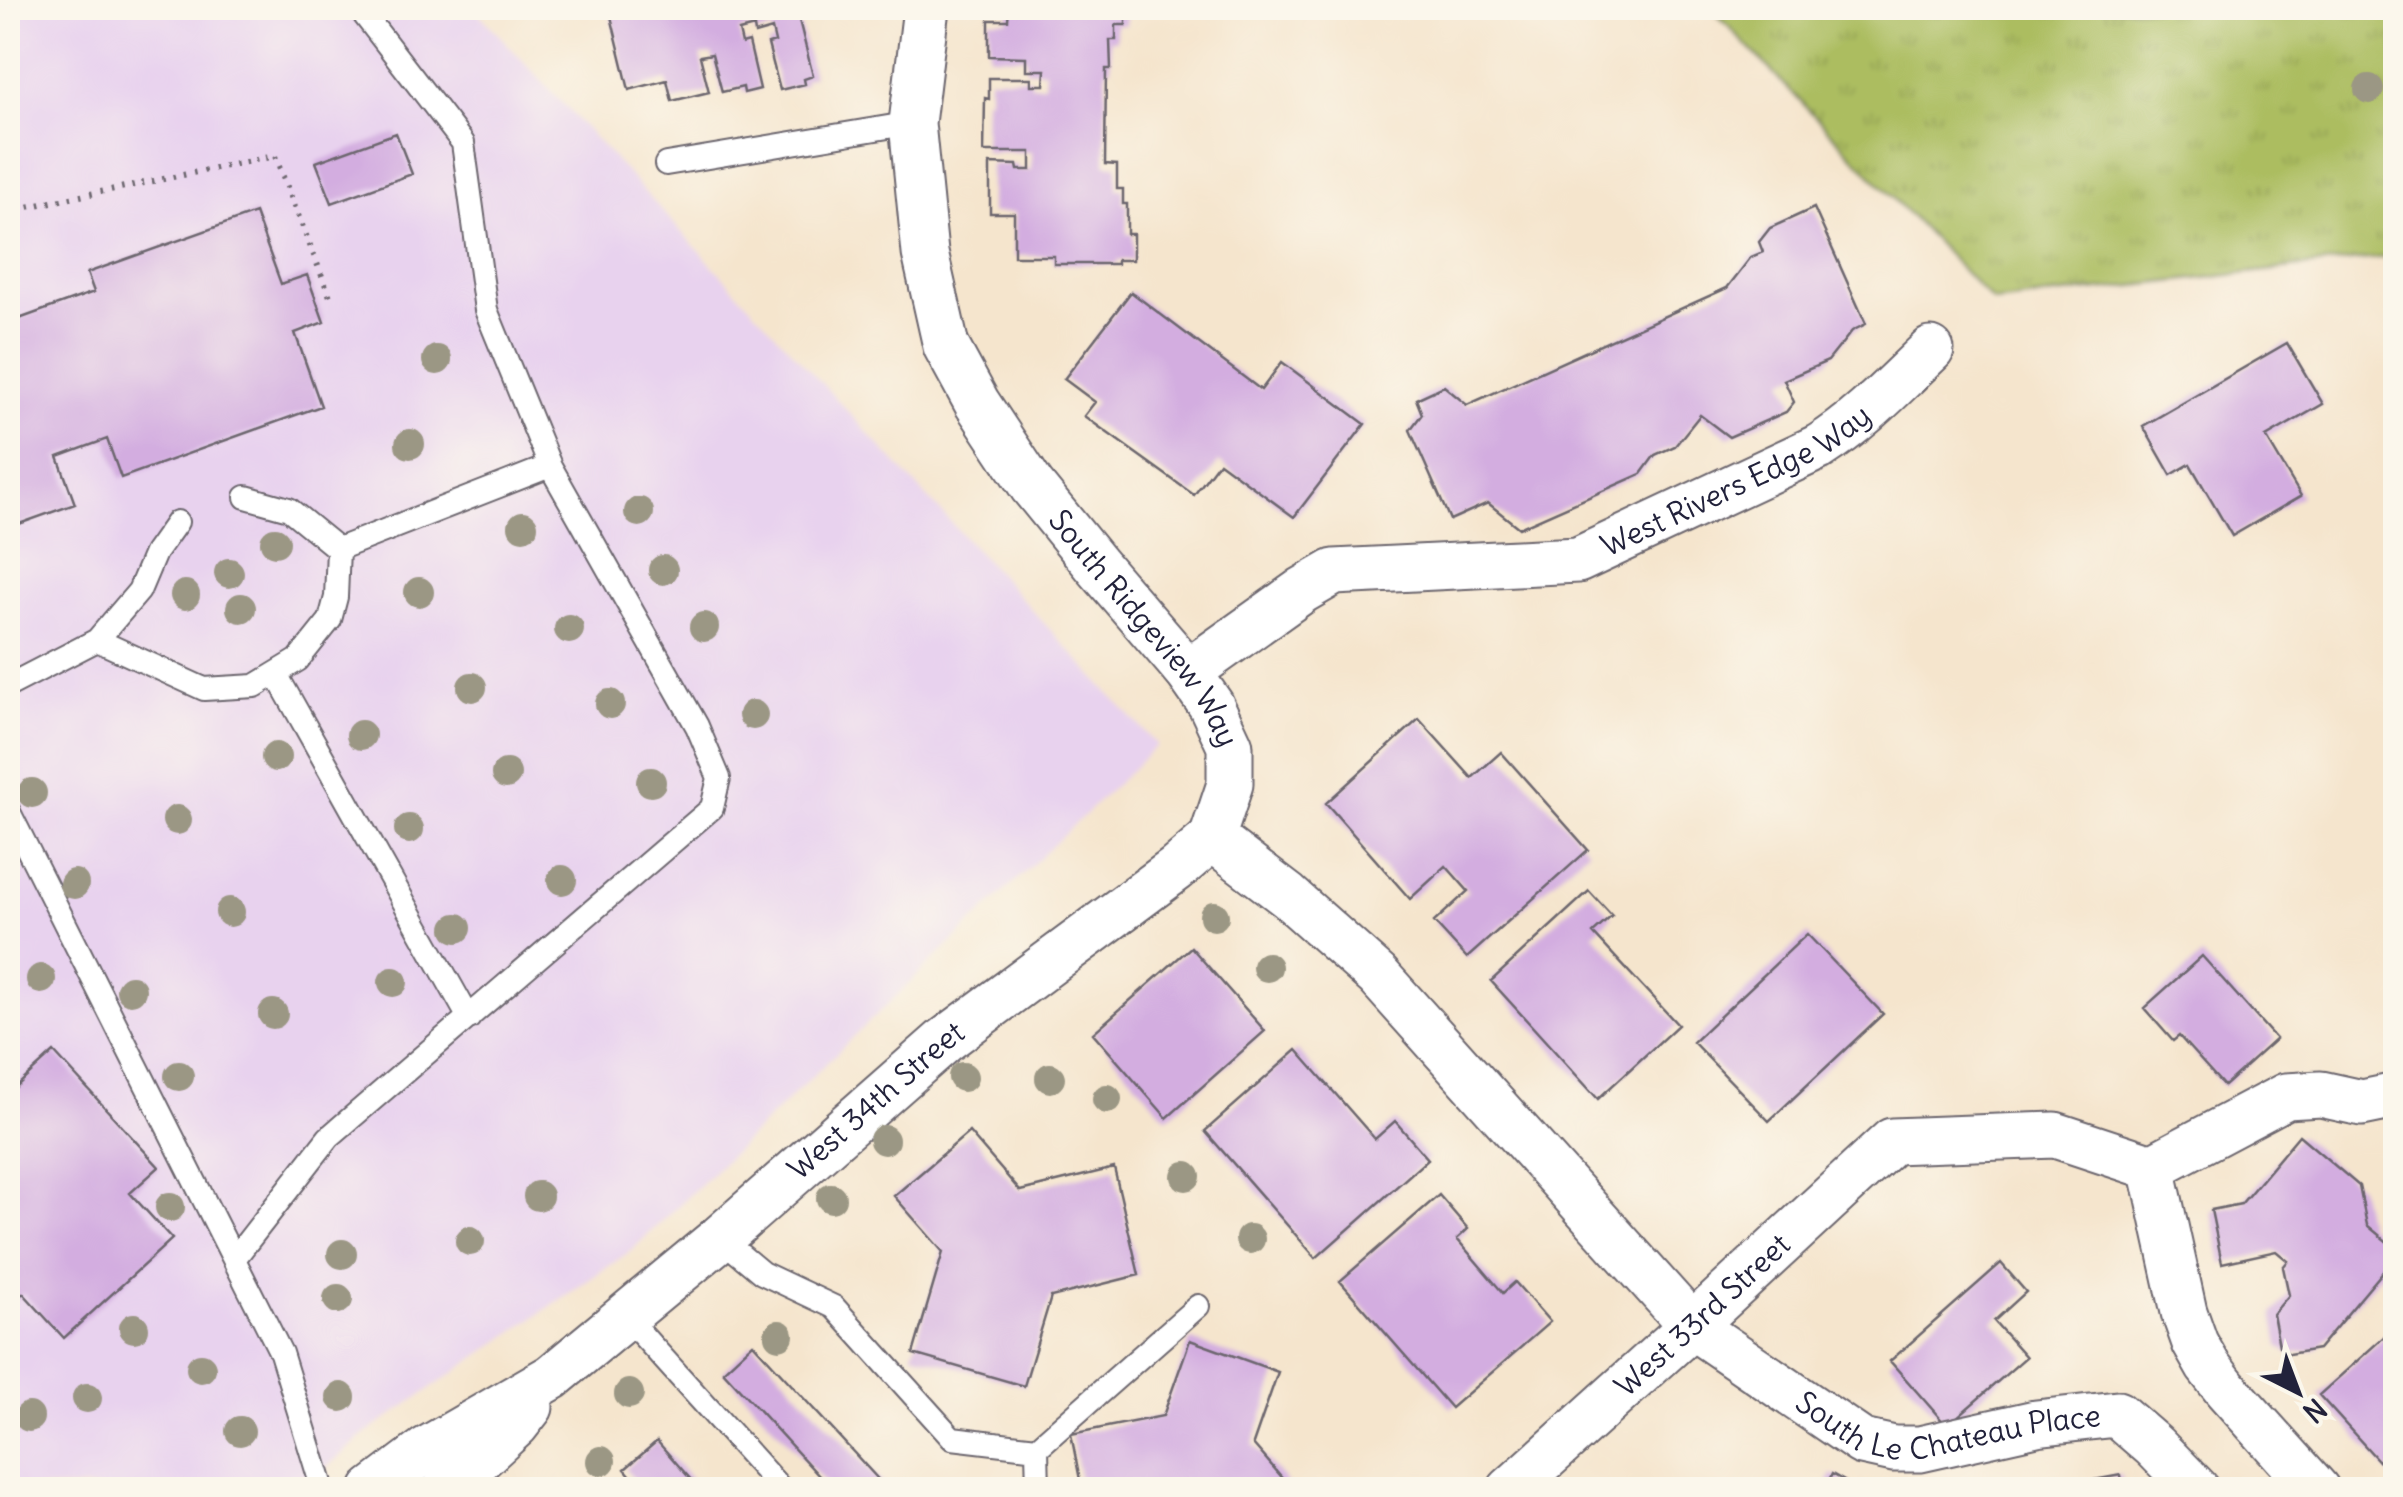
<svg xmlns="http://www.w3.org/2000/svg" width="2403" height="1497" font-family="Delius,sans-serif">
<defs>
<pattern id="grass-tufts" width="24" height="20" patternUnits="userSpaceOnUse" patternTransform="scale(2.5)"><rect width="24" height="20" fill="#acbd60"/><path d="M3 7l-1-3M5 7V3M7 7l1-3M15 17l-1-3M17 17v-4M19 17l1-3" fill="none" stroke="#94a254"/></pattern>
</defs>
<rect width="100%" height="100%" fill="#fbf7ec"/>
<filter id="ink" filterUnits="userSpaceOnUse"><feTurbulence type="fractalNoise" baseFrequency=".01" numOctaves="2"/><feDisplacementMap in="SourceGraphic" scale="20" xChannelSelector="R" yChannelSelector="G"/><feConvolveMatrix kernelMatrix="1 2 1 2 8 2 1 2 1" color-interpolation-filters="sRGB"/></filter>
<filter id="wash" filterUnits="userSpaceOnUse"><feTurbulence type="fractalNoise" baseFrequency=".0048" numOctaves="4" result="noise"/><feDisplacementMap in="SourceGraphic" scale="40" xChannelSelector="R" yChannelSelector="G"/><feGaussianBlur stdDeviation="2.25" result="paint"/><feColorMatrix in="noise" values="0 0 0 0 0 0 0 0 0 0 0 0 0 0 0 0 0 1.4 0 .05"/><feComposite in="paint" operator="in"/></filter>
<g filter="url(#wash)">
<rect width="100%" height="100%" fill="#f5e5cd"/>
<!-- built -->
<path fill="#e8d2ee" d="M8,8H474L1157,745L632,1250L368,1432L301,1489L8,1488Z"/>
<!-- grass -->
<path fill="url(#grass-tufts)" stroke="#67704e" stroke-width="2.5" d="M1711,8H2395V256L1993,302Z"/>
<g id="blocks">
<!-- building -->
<path fill="#d3ade0" d="M609,8H796L813,76L804,79L805,84L780,90L768,44L775,42L772,29L755,34L754,27L739,31L742,44L749,42L760,89L744,93L743,87L722,92L712,54L700,56L709,92L672,101L667,80L629,90Z
M1009,8H1126V25H1116V40H1110L1111,69H1106L1105,164L1117,165V189H1123V204H1127V234H1133V260H1117V264H1054V256H1014V213H990V164L1017,165L1018,170H1031V152H984L985,98L989,99V78H1031V85H1044L1045,70H1026V57L989,56V20H1008Z
M396,133L412,174L332,203L316,162Z
M1814,208L1866,324L1852,331L1828,361L1784,380L1794,402L1786,412L1729,437L1700,415L1675,446L1655,455L1641,474L1519,528L1488,503L1450,520L1410,430L1422,414L1416,399L1444,386L1467,405L1727,288L1751,257L1763,252L1759,242L1770,228Z
M255,213L281,284L307,275L324,322L295,333L321,406L121,478L107,439L58,457L75,504L8,528V323L94,292L87,273Z
M1131,292L1261,390L1282,362L1365,424L1294,517L1219,462L1194,495L1084,416L1095,402L1064,379Z
M2287,343L2323,404L2266,437L2301,496L2232,536L2190,464L2171,475L2143,426Z
M1419,719L1472,778L1501,752L1588,850L1467,958L1434,922L1468,891L1446,866L1410,899L1326,803Z
M1589,891L1612,916L1593,933L1678,1025L1598,1099L1491,981Z
M1807,934L1883,1014L1769,1121L1693,1042Z
M1191,947L1265,1031L1167,1118L1093,1033Z
M2202,956L2276,1039L2224,1086L2179,1036L2173,1041L2144,1008Z
M1297,1050L1375,1139L1395,1121L1428,1159L1316,1258L1205,1131Z
M54,1052L159,1167L130,1193L172,1239L64,1338L23,1293L8,1307V1094Z
M969,1132L1020,1191L1114,1168L1139,1275L1051,1297L1024,1386L913,1354L943,1252L894,1196Z
M2299,1135L2359,1186L2367,1225L2396,1249V1256L2318,1349L2289,1354L2279,1346L2273,1314L2289,1295L2283,1267L2288,1261L2276,1251L2222,1263L2211,1210L2241,1204Z
M1439,1195L1468,1229L1457,1239L1503,1293L1515,1282L1550,1322L1451,1408L1340,1281Z
M2001,1263L2026,1292L1994,1321L2026,1357L1947,1426L1890,1361Z
M2396,1326V1480L2319,1395Z
M1190,1340L1278,1372L1253,1444L1293,1490H1082L1071,1434L1163,1416Z
M753,1343L888,1490H832L723,1371Z
M657,1441L700,1490H643L625,1469Z
M1832,1474L1860,1490H1824Z
M2121,1475L2123,1490H2051V1488Z"/>
</g>
</g>
<g filter="url(#ink)">
<use href="#blocks" fill-opacity="0" stroke="#6c666e" stroke-width="2.5"/>
<g fill="none" stroke-linecap="round" stroke-linejoin="round">
<defs>
<path id="lane" d="M666,164L912,123
M246,497L289,509L338,549
M97,640L139,591L155,553L177,522
M276,674L469,1018
M8,686L97,640L204,689L255,686L298,660L330,620L336,597L338,549L550,466L486,310L463,143L359,8
M8,810L281,1353L323,1490
M720,1238L762,1273L834,1307L952,1438L1037,1448
M234,1259L329,1137L712,808L719,778L697,726L550,466
M626,1317L782,1490
M1038,1490L1037,1448L1198,1306"/>
<g id="street">
<path id="s1" d="M926,8L912,123L925,253L946,346L977,403L1032,486L1097,566L1188,672L1211,705L1230,746V784L1212,838"/>
<path id="s2" d="M1188,672L1303,590L1334,572L1578,560L1819,447C1861,421 1896,383 1931,350"/>
<path id="s3" d="M1212,838L1288,896L1378,976L1692,1326L1862,1442L1894,1449H1920L2036,1423L2117,1414L2154,1446L2197,1490"/>
<path d="M2152,1167L2184,1312L2195,1343L2208,1366L2226,1389L2317,1490"/>
<path id="s4" d="M373,1490L426,1450L552,1377L720,1238L944,1041L1176,869L1212,838"/>
<path d="M445,1490L516,1425L530,1407"/>
<path id="s5" d="M1510,1490L1692,1326L1892,1141L2055,1135L2152,1167L2286,1096L2321,1094L2362,1103L2396,1096"/>
</g>
</defs>
<!-- lane casing -->
<use href="#lane" stroke="#6c666e" stroke-width="26"/>
<!-- street casing -->
<use href="#street" stroke="#6c666e" stroke-width="49"/>
<!-- path -->
<path stroke="#6c666e" stroke-width="6" stroke-dasharray="2.5 8" stroke-linecap="butt" d="M8,211L275,156L331,299"/>
<!-- lane -->
<use href="#lane" stroke="#fff" stroke-width="22"/>
<!-- street -->
<use href="#street" stroke="#fff" stroke-width="45"/>
</g>
<!-- trees -->
<g fill="#9b9784">
<circle cx="2369" cy="89" r="15"/>
<circle cx="437" cy="360" r="15"/>
<circle cx="410" cy="444" r="15"/>
<circle cx="639" cy="512" r="15"/>
<circle cx="523" cy="526" r="15"/>
<circle cx="275" cy="542" r="15"/>
<circle cx="663" cy="570" r="15"/>
<circle cx="229" cy="573" r="15"/>
<circle cx="419" cy="592" r="15"/>
<circle cx="185" cy="595" r="15"/>
<circle cx="241" cy="608" r="15"/>
<circle cx="704" cy="627" r="15"/>
<circle cx="569" cy="629" r="15"/>
<circle cx="472" cy="687" r="15"/>
<circle cx="610" cy="704" r="15"/>
<circle cx="753" cy="715" r="15"/>
<circle cx="361" cy="735" r="15"/>
<circle cx="276" cy="757" r="15"/>
<circle cx="506" cy="774" r="15"/>
<circle cx="651" cy="782" r="15"/>
<circle cx="32" cy="793" r="15"/>
<circle cx="177" cy="820" r="15"/>
<circle cx="409" cy="829" r="15"/>
<circle cx="562" cy="880" r="15"/>
<circle cx="74" cy="884" r="15"/>
<circle cx="230" cy="912" r="15"/>
<circle cx="1214" cy="916" r="15"/>
<circle cx="457" cy="928" r="15"/>
<circle cx="1267" cy="967" r="15"/>
<circle cx="41" cy="979" r="15"/>
<circle cx="393" cy="982" r="15"/>
<circle cx="131" cy="990" r="15"/>
<circle cx="273" cy="1014" r="15"/>
<circle cx="179" cy="1076" r="15"/>
<circle cx="963" cy="1077" r="15"/>
<circle cx="1050" cy="1078" r="15"/>
<circle cx="1107" cy="1099" r="15"/>
<circle cx="884" cy="1140" r="15"/>
<circle cx="1186" cy="1176" r="15"/>
<circle cx="538" cy="1196" r="15"/>
<circle cx="831" cy="1198" r="15"/>
<circle cx="170" cy="1207" r="15"/>
<circle cx="1250" cy="1239" r="15"/>
<circle cx="470" cy="1241" r="15"/>
<circle cx="342" cy="1254" r="15"/>
<circle cx="338" cy="1299" r="15"/>
<circle cx="134" cy="1328" r="15"/>
<circle cx="779" cy="1335" r="15"/>
<circle cx="201" cy="1368" r="15"/>
<circle cx="629" cy="1394" r="15"/>
<circle cx="341" cy="1397" r="15"/>
<circle cx="87" cy="1398" r="15"/>
<circle cx="29" cy="1417" r="15"/>
<circle cx="240" cy="1431" r="15"/>
<circle cx="601" cy="1461" r="15"/>
</g>
</g>
<g text-anchor="middle" stroke-width="8" stroke-linejoin="round" paint-order="stroke">
<!-- street labels -->
<g font-size="30" fill="#22223b" stroke="#fbf7ec">
<text dy="10" stroke="none"><textPath href="#s2" startOffset="598">West Rivers Edge Way</textPath></text>
<text dy="10" stroke="none"><textPath href="#s1" startOffset="688">South Ridgeview Way</textPath></text>
<text dy="10" stroke="none"><textPath href="#s4" startOffset="638">West 34th Street</textPath></text>
<text dy="10" stroke="none"><textPath href="#s5" startOffset="260">West 33rd Street</textPath></text>
<text dy="10" stroke="none"><textPath href="#s3" startOffset="975">South Le Chateau Place</textPath></text>
</g>
</g>
<!-- margin -->
<rect width="2403" height="1497" fill="none" stroke="#fbf7ec" stroke-width="40"/>
<!-- north arrow -->
<g transform="translate(2298 1392) rotate(138)" stroke="#fbf7ec" stroke-width="8" paint-order="stroke">
<path d="M0-8L18 38L0 25L-18 38Z" fill="#22223b"/>
<text y="-15" font-size="28" font-weight="bold" text-anchor="middle" fill="#22223b">N</text>
</g>
</svg>
